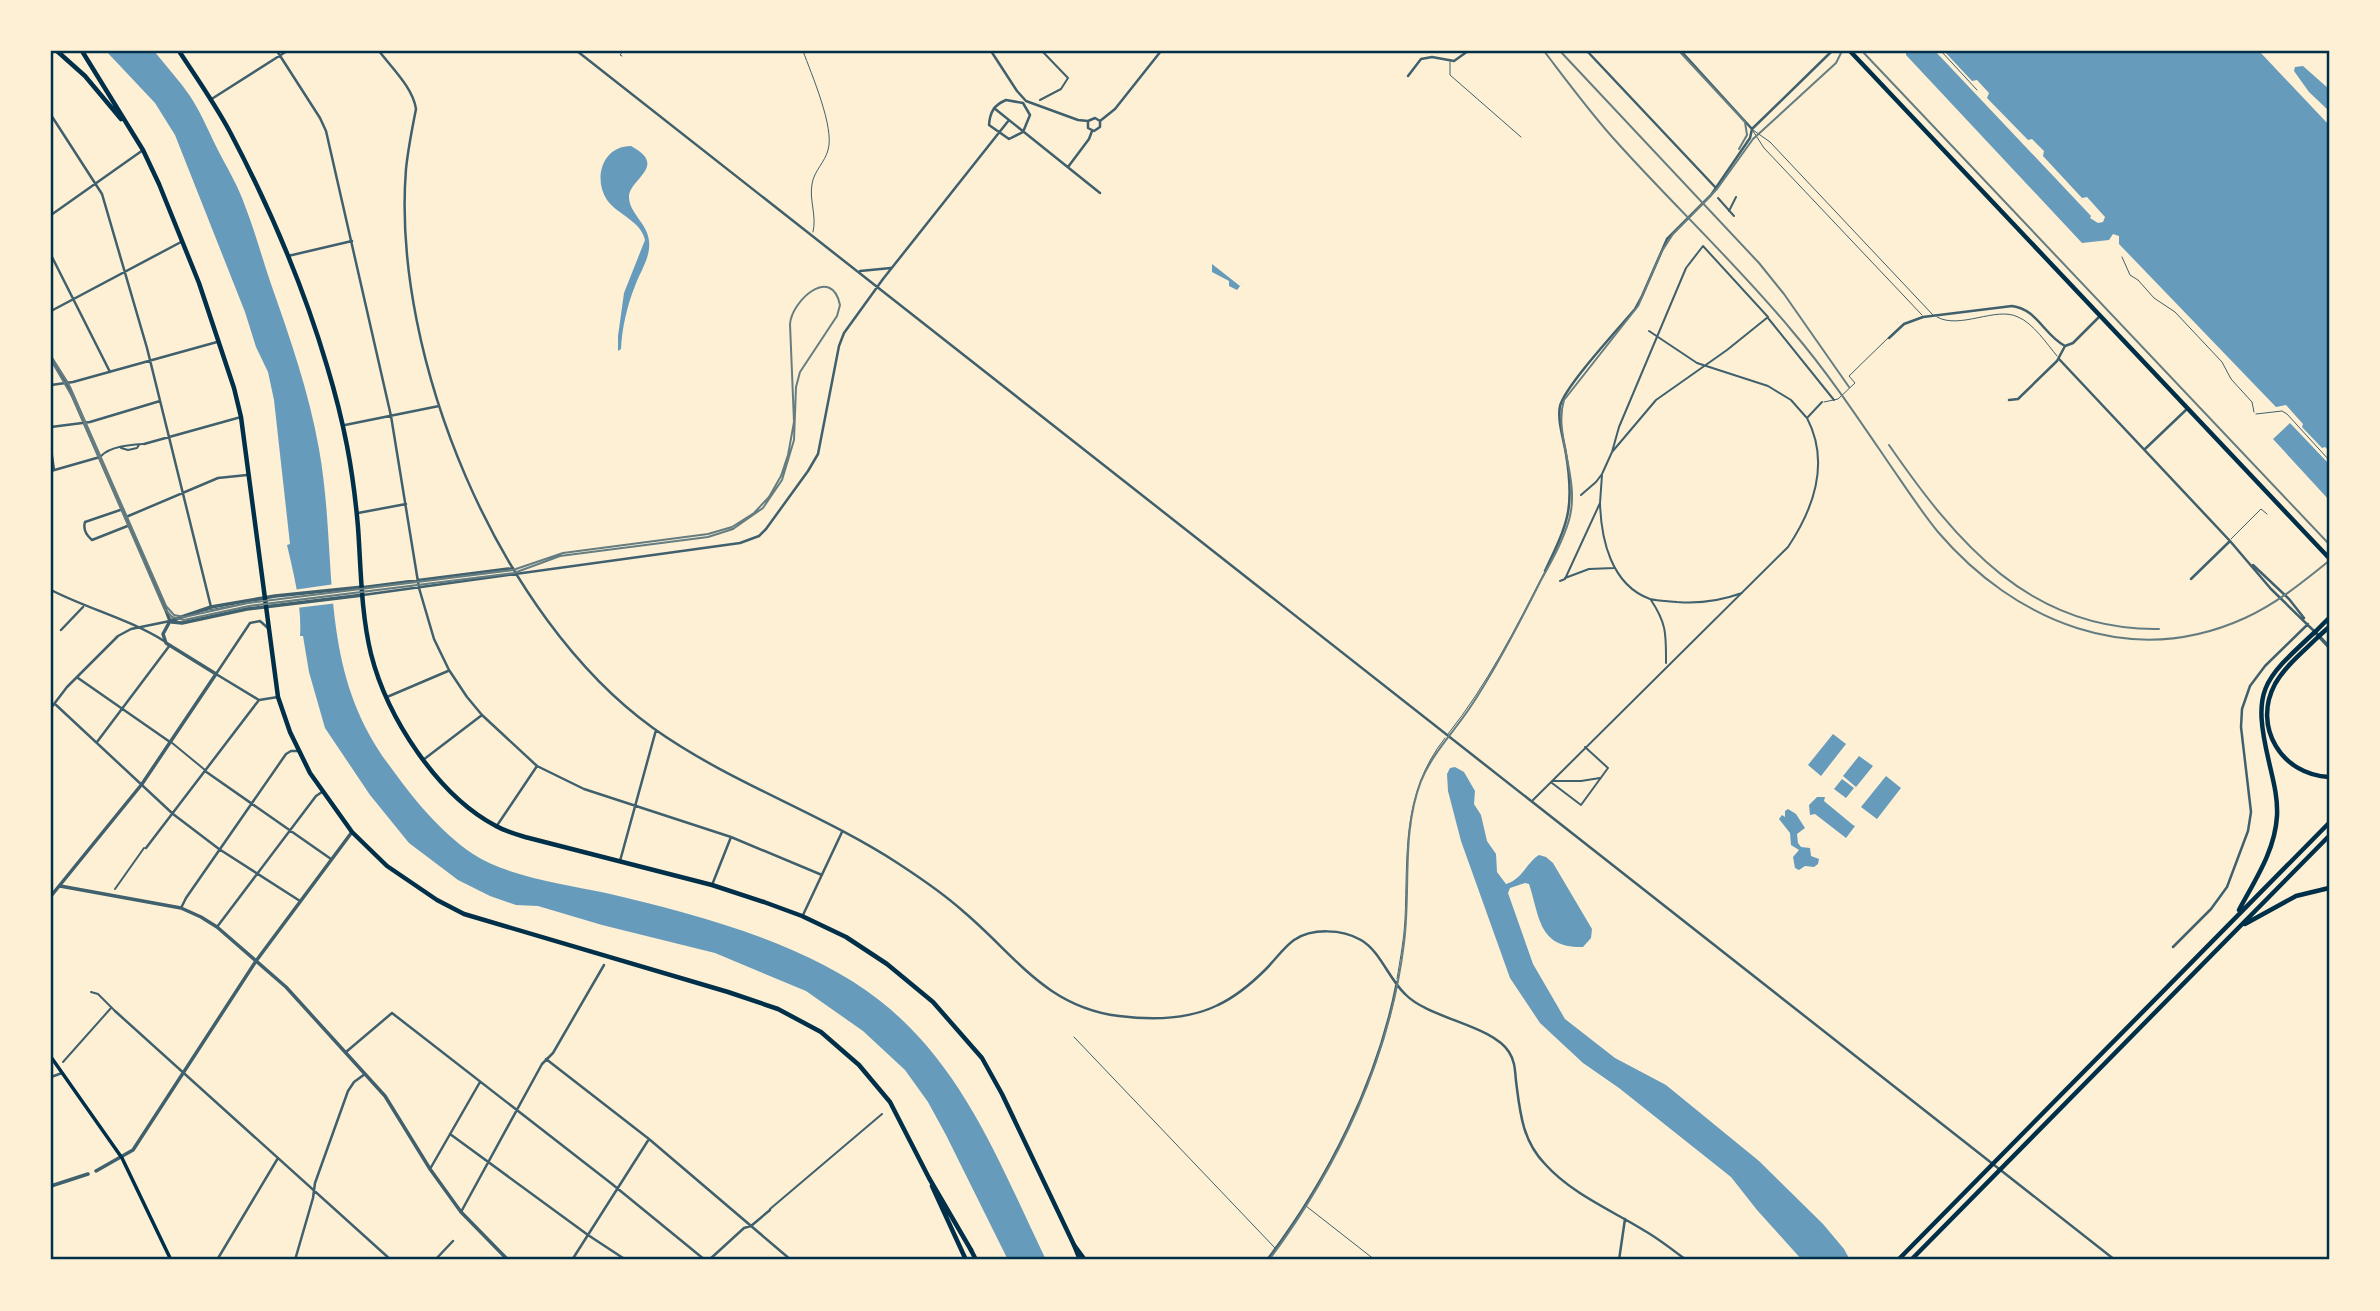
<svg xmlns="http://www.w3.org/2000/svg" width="2380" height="1311" font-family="Quicksand,sans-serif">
<rect width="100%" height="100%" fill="#fdf0d5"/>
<!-- water -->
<path fill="#669bbc" d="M106,51H154C166,66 179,80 190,96C202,114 210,135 220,154C229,171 239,188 245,206C255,231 262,258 271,284C290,338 309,392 319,449C339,561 316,667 389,765C412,797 440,832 473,854C508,877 565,884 606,893C696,914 806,943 879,1000C964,1066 1001,1167 1046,1260H1008L946,1135L928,1102L905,1070L863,1031L806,991L715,953L602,925L538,906L516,905L490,896L458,880L409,843L370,795L325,728L309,672L303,636H300C302,606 294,575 287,545L290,544L274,400L268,372L256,347L245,312L175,135L155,103Z
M1906,51H1935L2091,216L2090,218L2098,223L2103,222L2105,217L2087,197L2082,198L2043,156L2044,151L2032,139L2028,140L1987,98L1989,93L1977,80L1972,81L1944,51H2259L2329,125V451L2325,447L2322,448L2302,427L2303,424L2286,405L2276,407L2119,244V236L2113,234L2109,240L2082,243L1906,55Z
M2303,66L2329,89V111L2309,92L2294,71L2295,67Z
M631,146C669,166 629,179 629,197C629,213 648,224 649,241C651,257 640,272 635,286C627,306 622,328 621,349L618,351V336L624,293L645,240C641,221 618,215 607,200C593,179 602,146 631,146Z
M1212,264L1240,286L1244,281L1237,290L1229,286V281L1212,272Z
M2290,423L2329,464V500L2273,439Z
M1833,734L1846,744L1821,776L1808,765Z
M1859,756L1873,766L1856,787L1843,776Z
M1455,767L1464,772L1475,791L1474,804L1481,815L1487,841L1496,854L1497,872L1506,884C1523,879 1526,863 1539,855L1546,857L1553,863L1592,929L1591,938L1583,947C1538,948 1540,917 1529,884L1525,883L1510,888L1508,893L1533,964L1565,1019L1615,1058L1666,1085L1759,1161L1823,1224L1844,1249L1850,1260H1802L1757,1210L1731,1177L1619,1088L1583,1063L1540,1023L1510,978L1461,841L1448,791L1447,774L1450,768Z
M1886,776L1901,788L1877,819L1861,807Z
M1842,779L1854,788L1846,798L1834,789Z
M1817,797H1825L1824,801L1853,825L1855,826L1846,838L1815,814L1810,815L1809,805Z
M1788,809L1796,814L1805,828L1797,834L1798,843L1801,847L1810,848L1811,856L1819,859L1818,864L1814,867L1805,866L1799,870L1795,868L1793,857L1799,850L1791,845L1790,833L1779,819L1782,815L1785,817V811Z"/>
<!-- pier -->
<path fill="#fdf0d5" d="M335,584L338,603L296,608L293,590Z"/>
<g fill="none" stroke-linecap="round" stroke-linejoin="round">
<!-- service -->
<path stroke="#3f606c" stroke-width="1" d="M803,51C811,73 835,128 828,150C825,162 814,171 812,184C809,200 817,216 813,232
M1941,51L1977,90
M622,56L620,55L623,51
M1450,62V75L1521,137
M1753,130L1770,142L1933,315
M1753,131L1764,148L1922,315
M2122,257L2130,275L2138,280L2154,298L2175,312L2222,362L2231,379L2252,402L2254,412
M1937,317C1960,330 1996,306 2018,317C2033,323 2047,344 2057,356
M1824,402L1838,399L1855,383L1849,376L1888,338
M2256,414L2282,411L2287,414L2329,460
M2231,539L2261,509L2267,514
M203,611L260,601
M1448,734C1487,685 1516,628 1544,573
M1397,979C1400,960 1404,940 1405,920C1408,853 1401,794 1445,738
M1074,1037L1275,1248
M1306,1206L1375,1260"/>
<!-- pedestrian -->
<path stroke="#3f606c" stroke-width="2" d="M1040,100L1061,89L1068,78L1042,51
M1718,198L1734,216
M1729,211L1736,197
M1768,318L1834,400
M1649,331L1697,363L1768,386L1791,400L1806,417
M121,448L128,450L137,448L139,445
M101,456C111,446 130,445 144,444
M1581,495L1596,482L1602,474L1612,452L1656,400L1727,350L1768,317L1703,246L1686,268L1619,427L1612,452
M1600,503C1601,539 1611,585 1650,599C1658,601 1669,601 1677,602C1701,604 1720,601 1742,593
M1565,578L1589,569L1614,568
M1560,581L1565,579L1600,503L1602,475
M1651,600C1667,624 1666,635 1666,663
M171,742L205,770
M1553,781H1581L1600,778
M1552,783L1581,805L1608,768L1585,747
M1533,800L1788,547C1814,508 1830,462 1807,418L1822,402
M115,889L144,848
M91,992L98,994L114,1010
M63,1062L111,1008
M770,1209L882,1114"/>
<!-- minor -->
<path stroke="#3f606c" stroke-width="2.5" d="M277,51L320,118L326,131L391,416L419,588L434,639L449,670L467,697L482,715L537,766L584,789L731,837L822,875
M379,51C392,68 413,88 416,109C412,129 408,149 406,169C391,357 499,617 653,728C730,783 821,813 899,864C922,879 944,894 964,912C1016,956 1046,1007 1119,1016C1151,1020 1188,1020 1218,1005C1235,997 1252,983 1266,969C1275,960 1283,948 1294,940C1312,928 1342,929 1361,940C1380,951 1389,979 1405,994C1429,1019 1492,1025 1509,1052C1515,1061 1515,1071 1516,1081C1520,1112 1522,1140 1545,1164C1572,1194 1611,1210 1645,1231C1659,1239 1673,1250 1686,1260
M577,51L2115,1260
M991,51L1017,91L1026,101L1078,120L1088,121L1095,118L1100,121
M1587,51L1716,188
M1681,51L1752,129
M1408,76L1421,59L1432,57L1454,61L1468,51
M210,100L287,51
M1006,100L1023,103L1030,115L1023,132L1009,139L989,125C990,112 994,105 1006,100Z
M994,108L1100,193
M51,115L102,194L147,348L211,607
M1088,121V128L1094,131L1100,127V121
M1100,121L1115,109L1161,51
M1752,129L1832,51
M1068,167L1089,139L1092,131
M51,215L143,150
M51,255L110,372
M288,256L352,241
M860,271L891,268
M51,311L181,242
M1889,338L1904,324L1923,317L2012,306C2037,309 2044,335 2065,346
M2059,359L2230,541L2271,589L2315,632
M51,385L73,382L217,342
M2009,400L2018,399L2057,361L2065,346L2073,343L2099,317
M345,425L439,406
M51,427L90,422L160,401
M144,444L241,417
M51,449L54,470
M2145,449L2188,408
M51,471L100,457
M123,509L85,522C83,529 86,535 92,540L130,525
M358,513L406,504
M126,517L218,478L247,475
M2253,565L2289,599L2304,618
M1545,571C1568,523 1575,508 1566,454C1564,440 1557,421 1560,406C1565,386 1619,328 1635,309L1642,296L1667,239L1711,195L1750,138L1752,129
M2191,579L2230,541
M364,587L513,568
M51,590C88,609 129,619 164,641
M363,595L740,543L759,536L766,529L808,471L818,454L839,346L844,333L883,279L1009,120
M269,629L260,621L250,623L216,674L259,700L278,697
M61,630L83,607
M78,678L170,742
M387,697L448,671
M55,704L173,814L219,849L300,901
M51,708L67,687L118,636L131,629L170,621
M97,742L170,645
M423,760L482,715
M205,771L331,859
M496,827L537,766
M146,848L259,700
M620,861L656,730
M712,885L731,837
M181,908L186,898L286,754L291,751H298
M803,915L842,832
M217,927L316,796L322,792
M2173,947L2211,909L2227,887L2248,831L2251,812L2241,727L2242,709L2250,686L2265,666L2308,624
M115,1011L391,1260
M346,1052L392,1013L612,1184L705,1260
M546,1059L649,1139L791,1260
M51,1077L62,1073
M450,1134L588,1235L626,1260
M430,1169L480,1082
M461,1212L542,1064L553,1053L604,965
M217,1260L278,1158
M295,1260L313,1198L315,1183L348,1091L354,1082L365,1074
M435,1260L453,1241
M572,1260L649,1139
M709,1260L744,1228L751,1226L770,1210
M1267,1260C1328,1180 1378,1081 1397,982
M1619,1260L1625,1219"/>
<!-- tertiary -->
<path stroke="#3f606c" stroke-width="3.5" d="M51,358L67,383L162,600L170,621
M172,622L182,623L247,609L363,595
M2315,632L2329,647
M60,886L181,908L201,917L217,927L286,987L385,1096L430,1169L461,1212L508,1260
M51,896L142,784L216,674L166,643L163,634L170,621L211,607L275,596L363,587
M96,1171L133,1150L256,961L352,832
M51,1186L88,1174"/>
<!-- secondary -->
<path stroke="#003049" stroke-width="3.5" d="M51,1057L122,1158L171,1260"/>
<!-- primary -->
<path stroke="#003049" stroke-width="4.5" d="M57,51L85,76L121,119
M82,51L143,150L159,184L199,283L234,388L241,417L278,697L290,732L310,773L352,832L387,866L437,900L464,914L728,992L778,1009L821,1032L859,1065L890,1102L929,1178L971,1250
M179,51C196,77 215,104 230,132C269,206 303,285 327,366C344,422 353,469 358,527C361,569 361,613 371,654C387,717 437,795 496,826C505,831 515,834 525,837L712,885L764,902L802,916L846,937L887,964L933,1002L982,1058L1002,1094L1074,1245L1085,1260
M1850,51L2329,558
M2315,632L2329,618
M2319,636L2329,627
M932,1186L966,1260"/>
<!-- motorway -->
<path stroke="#003049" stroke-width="4.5" d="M2319,636C2304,651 2286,665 2275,684C2252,727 2282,775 2329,777
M2239,910C2255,880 2275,851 2277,816C2278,797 2273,780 2269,762C2252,689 2262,681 2315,632
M2245,924L2296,896L2329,888
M1074,1245L1080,1260
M971,1250L976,1260
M1898,1260L2329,823
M1911,1260L2329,836"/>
<!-- tram -->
<path stroke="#657d81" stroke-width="2" d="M1679,51L1745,122L1747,135L1739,149
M51,356L70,387L166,606L174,615L184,617L248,603L513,570L563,553L708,534L732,527L754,513L769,497L781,476L788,455L794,422L790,324C792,300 832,265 840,305L837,316L800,372L796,387L794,440L782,480L763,508L733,529L708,537L560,556L514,573L249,606L184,620L172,617L164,608L73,398L51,360
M1269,1260C1338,1167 1390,1058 1404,943C1411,888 1401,834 1421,781C1433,752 1454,732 1471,706C1497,667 1519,624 1540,582C1551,562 1563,541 1569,520C1581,479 1553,435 1564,400L1638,306L1662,251L1673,234L1717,189L1753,139L1836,63L1842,51"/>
<!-- rail -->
<path stroke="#657d81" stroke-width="2" d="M1544,51C1567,81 1589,111 1614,139C1672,204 1737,264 1793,332C1828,373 1858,418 1888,462C1904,485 1920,510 1938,532C2015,622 2131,670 2245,618C2276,604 2303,582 2329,561
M1560,51L1759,263L1784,294L1849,387
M1862,51L2329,544
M1889,445C1956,542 2030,631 2159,629"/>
</g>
<!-- border -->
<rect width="2380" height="1311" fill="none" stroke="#fdf0d5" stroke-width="105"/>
<rect x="52" y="52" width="2276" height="1206" fill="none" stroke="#003049" stroke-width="2.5"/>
</svg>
